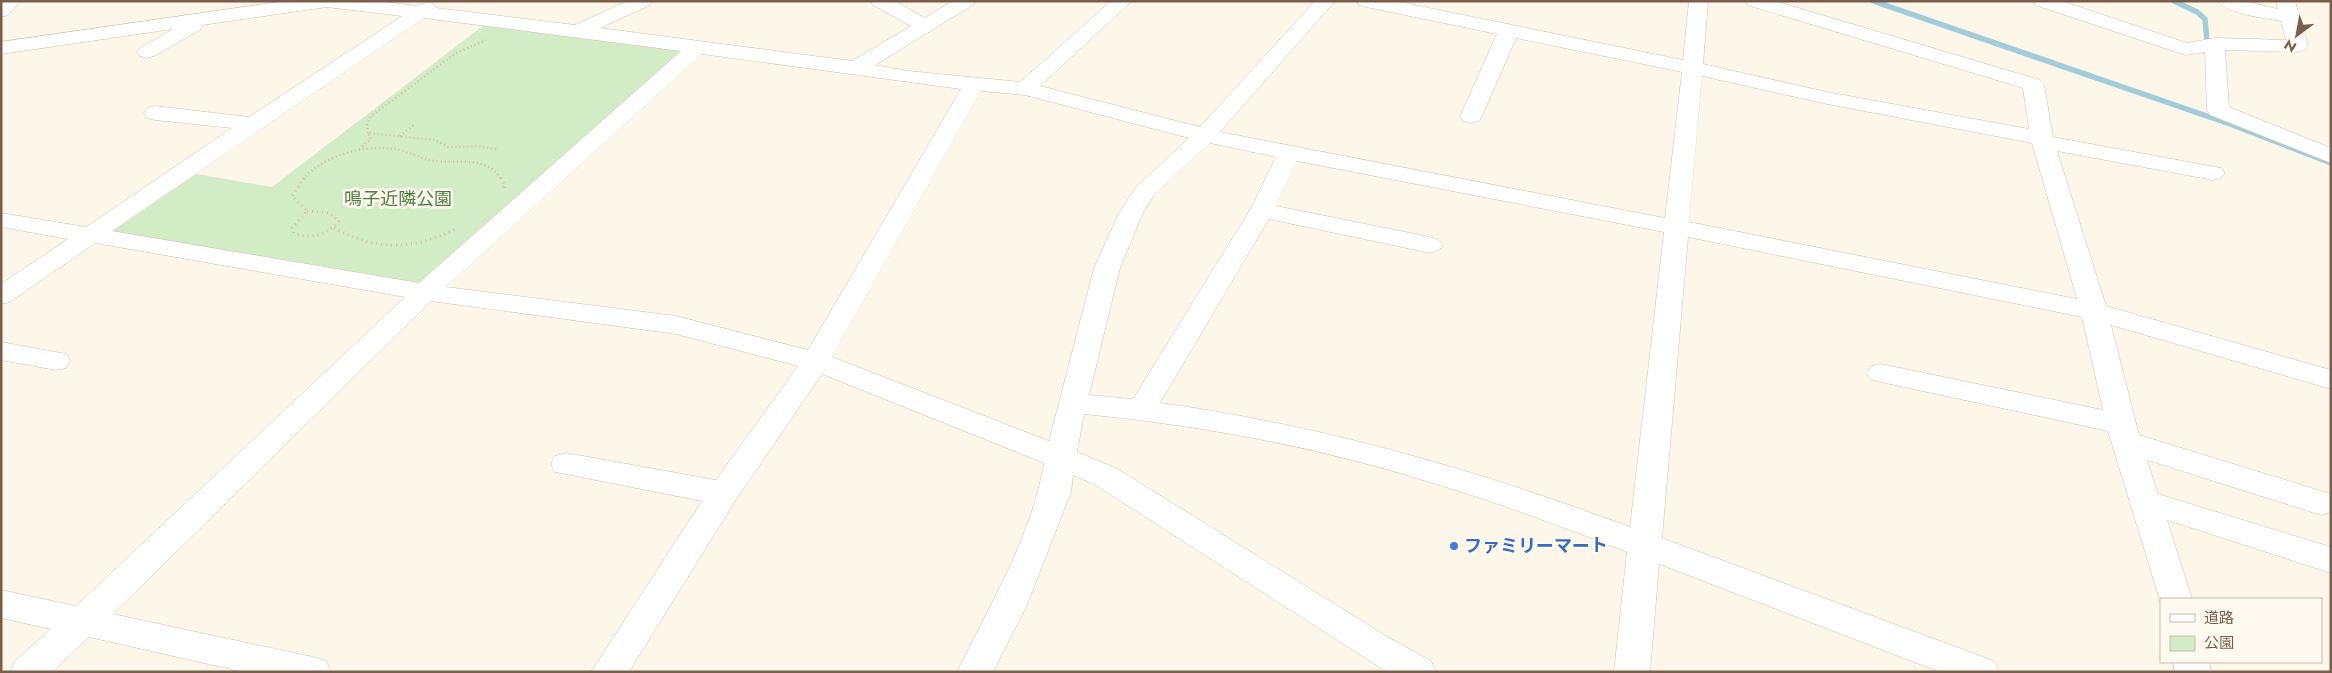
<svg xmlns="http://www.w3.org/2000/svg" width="2332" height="673" font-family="Jost,'Noto Sans JP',sans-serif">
<rect width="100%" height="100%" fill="#fdf7e9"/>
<!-- green -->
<path fill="#d2ecc6" d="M488,22L696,48L425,292L90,236L185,172L272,187Z"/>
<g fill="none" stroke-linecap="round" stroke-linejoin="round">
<!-- stream -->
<path stroke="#a2ccda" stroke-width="5.5" d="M1873,1L2230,124L2331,163
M2174,1L2197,12L2205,19L2207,42"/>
<defs>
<path id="minor" d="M1,1H21L8,15L1,17Z
M285,1H377L417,6L427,2L434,4L436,8L575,25L627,1H652L650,5L600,28L852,61L911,26L873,5L871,1H895L925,18L952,1H975L973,5L875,65L908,71L1020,82L1111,1H1132L1040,86L1200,127L1315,1H1335L1220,132L1665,218L1682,72L1516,38L1482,116L1479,121L1471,123L1463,121L1460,116L1497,34L1366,7L1359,5L1357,1H1395L1683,60L1689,1H1708L1703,64L1827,92L2029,129L2023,88L1747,5L1745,1H1775L2040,80L2044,84L2053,137L2221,168L2225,173L2221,178L2213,180L2057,151L2106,306L2331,370V389L2111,325L2139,435L2331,494V512L2321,515L2147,460L2158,494L2331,547V573L2167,520L2192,599H2161V604L2108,431L1881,382L1871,380L1867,373L1871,366L1881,364L2103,410L2082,317L1688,237L1662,538L1994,661L1999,672H1940L1659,564L1650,672H1614L1627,552C1558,525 1488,499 1416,478C1308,445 1196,425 1084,414L1077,452L1116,468L1386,636L1431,661L1436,672H1387L1094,484L1073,475L1071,492L1027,605L993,672H957C989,606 1032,536 1044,463L822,374L735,501L629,672H591L702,501L555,472L551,464L555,456L566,453L716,480L798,366L676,334L431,301L113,614L313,657L326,661L331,672H244L89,637L52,672H10L15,661L51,629L1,618V590L76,606L405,297L95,243L10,302L1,304V284L68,239L1,227V213L86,227L232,128L155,120L147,118L144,113L147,108L155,106L249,117L402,16L327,7L202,25L200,30L154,56L147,58L140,56L137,52L140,48L173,29L1,54V42ZM424,18L681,51L419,283L112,231ZM702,54L961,89L808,350L676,316L446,287ZM1702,76L1827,104L2032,143L2077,299L1689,222ZM981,91L1025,95L1189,138L1137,186L1119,213L1094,268L1049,441L832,357ZM1210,143L1276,157L1250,210L1133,399L1089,395L1120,268L1143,213L1154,195ZM1297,161L1664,232L1630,527C1477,470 1322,425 1160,403L1269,219L1430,253L1439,250L1443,245L1439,240L1430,237L1276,206Z
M2033,1H2062L2187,43L2215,38L2286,40L2281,21C2266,18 2226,14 2218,1H2244L2278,9L2276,1H2295L2308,46L2305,50L2298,52L2225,50L2229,107L2331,148V163L2210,115L2207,110L2205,52L2186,55L2179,53L2035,5Z
M1,342L66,354L70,361L66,368L56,370L1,360Z
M2173,662H2209L2211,672H2175Z"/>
</defs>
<!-- minor casing -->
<use href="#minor" stroke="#d0c0ad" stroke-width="1"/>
<!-- path-far1 -->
<path stroke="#d9bca2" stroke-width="2.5" stroke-dasharray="1 3" stroke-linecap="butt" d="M368,133L367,124L371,116L456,53L486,40
M400,136L415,124
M359,149L371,139L368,133L436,140L448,147L477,146L498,149
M303,179C323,156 364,144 394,149C408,151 421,159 435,161C458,164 486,155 501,179"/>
<!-- path -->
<path stroke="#d9bca2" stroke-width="3" stroke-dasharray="1 4" stroke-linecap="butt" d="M304,178L292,196L307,211
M501,178L505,185L504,188
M307,211L329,213L339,221C327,235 311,240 294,233L292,228Z
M334,228C380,252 412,250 458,228"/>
<!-- minor -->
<use href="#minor" fill="#fff" fill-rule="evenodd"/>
</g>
<!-- markers -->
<circle fill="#3f7fe0" stroke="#fffaf0" stroke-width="2" cx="1454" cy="546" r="5"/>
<g text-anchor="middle" stroke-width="5" stroke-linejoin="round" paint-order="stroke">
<!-- park labels -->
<g font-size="18" fill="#4f7f42" stroke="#fffaf0">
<text x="398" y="205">鳴子近隣公園</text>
</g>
<!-- shop labels -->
<g font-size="18" font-weight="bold" fill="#366cbe" stroke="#fffaf0" text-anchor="start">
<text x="1464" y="552">ファミリーマート</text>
</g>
</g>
<!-- border -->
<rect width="2332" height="673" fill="none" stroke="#795f4b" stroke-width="5"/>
<!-- legend -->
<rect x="2160" y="598" width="162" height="65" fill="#fffaf0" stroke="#c9bcae"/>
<rect x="2170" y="614" width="25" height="8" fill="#ffffff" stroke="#c9bcae"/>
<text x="2204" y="623" font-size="15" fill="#795f4b">道路</text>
<rect x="2170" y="636" width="25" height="15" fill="#d2ecc6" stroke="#c9bcae"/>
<text x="2204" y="648" font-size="15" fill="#795f4b">公園</text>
<!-- north arrow -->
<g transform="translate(2297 35) rotate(212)" stroke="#fffaf0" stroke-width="4" paint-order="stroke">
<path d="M0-4L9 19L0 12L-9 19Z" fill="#795f4b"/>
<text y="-8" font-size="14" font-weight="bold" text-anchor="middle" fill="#795f4b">N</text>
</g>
</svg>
